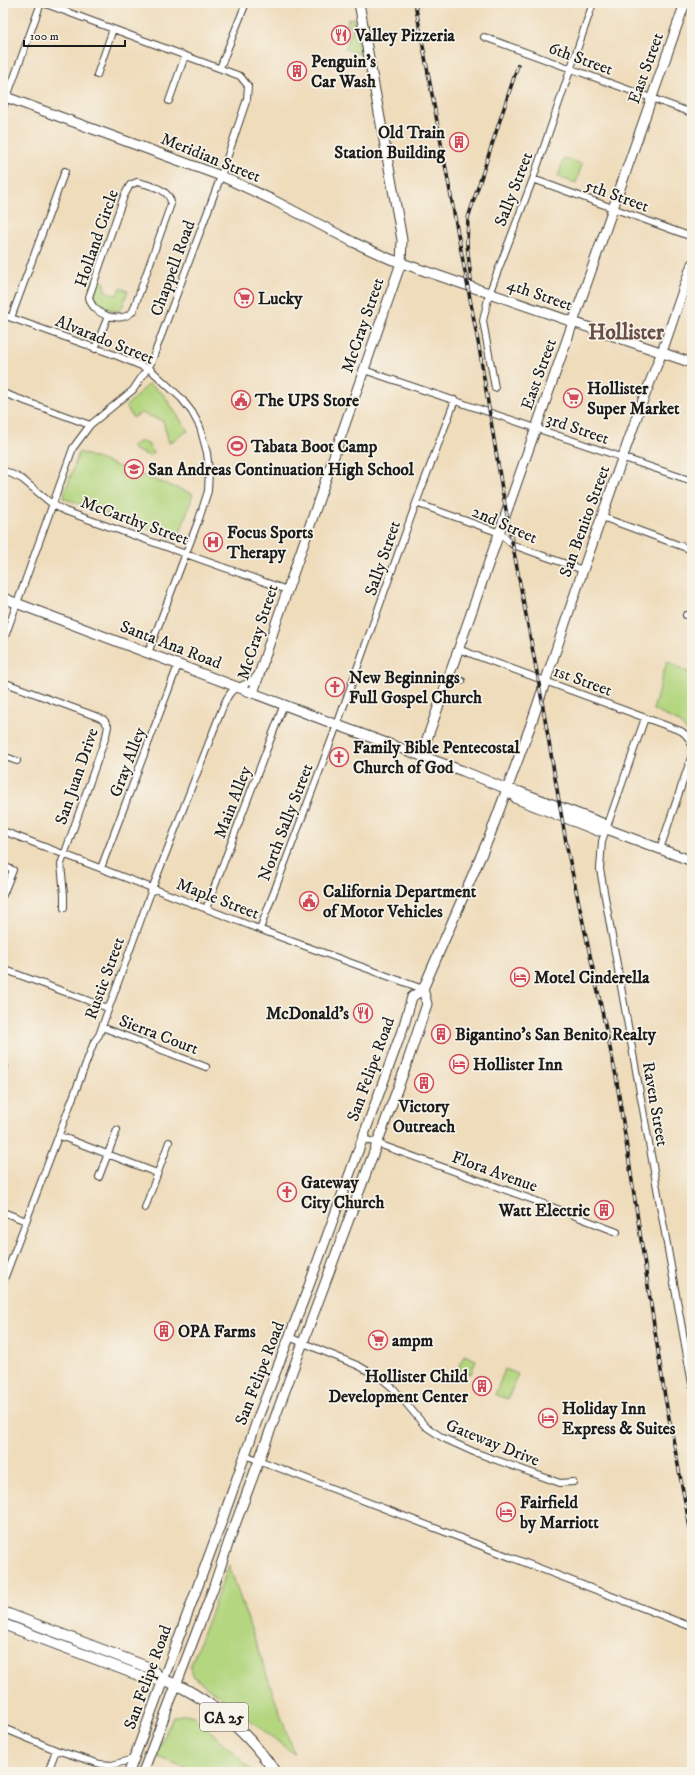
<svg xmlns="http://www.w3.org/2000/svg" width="695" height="1775" font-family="'IM FELL DW Pica',serif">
<rect width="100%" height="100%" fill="#f7f3e8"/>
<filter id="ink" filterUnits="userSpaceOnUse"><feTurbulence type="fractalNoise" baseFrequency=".025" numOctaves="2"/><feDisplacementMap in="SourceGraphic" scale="8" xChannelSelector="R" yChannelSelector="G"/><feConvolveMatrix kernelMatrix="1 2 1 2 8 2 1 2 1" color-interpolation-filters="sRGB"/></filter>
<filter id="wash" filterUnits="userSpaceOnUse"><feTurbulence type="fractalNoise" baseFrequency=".012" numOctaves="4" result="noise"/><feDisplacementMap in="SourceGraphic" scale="16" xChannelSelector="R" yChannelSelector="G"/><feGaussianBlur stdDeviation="0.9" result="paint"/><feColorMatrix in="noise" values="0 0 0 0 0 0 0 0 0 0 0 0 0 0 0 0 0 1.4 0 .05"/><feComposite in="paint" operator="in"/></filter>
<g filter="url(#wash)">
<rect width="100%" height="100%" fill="#efdcbb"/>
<!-- green -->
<path fill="#b3d67f" stroke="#68794e" d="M353,18L360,54L345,49L353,27L347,25L348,19Z
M564,158L582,164L576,183L558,177Z
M99,280L105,283V290L111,294L117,295L120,288L128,291L122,308L117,311L98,305L93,297Z
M149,384L163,394L188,431L169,443L163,421L141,413L133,418L126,406Z
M140,441L148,444L153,453L150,456L134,450L131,447Z
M79,452L193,494L178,540L63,498Z
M667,661L692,674V738L679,722L653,710Z
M464,1355L476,1360L471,1374L458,1369Z
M505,1369L518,1374L508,1399L495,1395Z
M229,1565L294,1754L193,1676L190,1667Z
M186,1714L194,1716L254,1772H197L155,1756L173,1717Z"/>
</g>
<g filter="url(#ink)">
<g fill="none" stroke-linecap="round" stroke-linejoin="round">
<defs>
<path id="street" d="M484,37L692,113
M220,68L246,3
M97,75L113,29
M169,101L185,56
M3,108L41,3
M533,179L692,237
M137,182C149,185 171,189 171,204L133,311C121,325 92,315 89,297L124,196L130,185Z
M3,315L115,355L151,370L181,398L192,412L200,427L207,453L209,470L208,491L199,519L148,653
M11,318L65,171
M95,349L108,316
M364,370L692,481
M495,388L483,321L489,294L533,179L593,3
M3,393L90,425
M3,470L22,479L52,504L65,511L287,590
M416,503L500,533L513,545L583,570
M602,517L692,550
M686,615L692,617
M3,642L73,448L90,425L133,390L151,363L221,176L247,99L248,86L240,76L43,3
M458,649L681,731C688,735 691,741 692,749
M448,676L462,681
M3,682L98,717L104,720L108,726L106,736L61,864L64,895V908
M645,718L602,841L600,869L692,1384
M3,756L17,761
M3,831L280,937L423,989
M660,849L692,755
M3,866L13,870L3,895
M101,868L178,665
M206,909L284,704
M260,929L337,725L416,503L455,400
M3,969L108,1008
M102,1027L206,1067
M3,1058L4,1064L3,1071
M60,1136L157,1173
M362,1138L539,1202L617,1232
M99,1177L117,1130
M145,1208L169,1142
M3,1212L26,1221
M3,1282L94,1042L99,1035L152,889L220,714C223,707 226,697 232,691C241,683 249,686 257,675
M289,1337L359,1366L382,1379L394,1389L425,1426L443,1438L474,1452L560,1483L573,1482
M245,1455L692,1627
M3,1728L56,1750L100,1764L112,1765L133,1759
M48,1772L56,1750"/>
<path id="secondary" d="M3,96L221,176L273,200L353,242L390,259L692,363
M3,598L337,725L463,771L507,789
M253,693L275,626L401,263L402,240L398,217L359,3
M421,756L685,3
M607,829L598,831L517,799L507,789L520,792L602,823L607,829L692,861
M129,1772L223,1518L259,1415L307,1291L404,1025L412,997L423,989L490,835L530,727L583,570L641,405L662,352L692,264
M143,1772L213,1589L229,1541L406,1066L427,1004L423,989"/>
<path id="primary" d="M3,1612L150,1668L162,1680
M3,1624L146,1678C151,1679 158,1678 164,1680C206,1694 251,1736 275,1772"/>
</defs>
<!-- street casing -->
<use href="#street" stroke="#3c3934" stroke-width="8"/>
<!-- secondary casing -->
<use href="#secondary" stroke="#3c3934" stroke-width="11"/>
<!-- primary casing -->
<use href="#primary" stroke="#3c3934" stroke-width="12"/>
<!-- street -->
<use href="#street" stroke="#fff" stroke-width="6"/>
<!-- secondary -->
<use href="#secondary" stroke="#fff" stroke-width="9"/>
<!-- primary -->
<use href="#primary" stroke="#fff" stroke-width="10"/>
<defs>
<path id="rail" d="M415,3L479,347L502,489L538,678L567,848L616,1076L665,1397L692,1538
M471,280L467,244L468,218L518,65"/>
</defs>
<!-- rail casing -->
<use href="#rail" stroke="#1c1c1c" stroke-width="3.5"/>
<!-- rail -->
<use href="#rail" stroke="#f7f3e8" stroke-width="2" stroke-dasharray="6" stroke-linecap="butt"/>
</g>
</g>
<!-- icons -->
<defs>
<symbol id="restaurant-ring" viewBox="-11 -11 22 22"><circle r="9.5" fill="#f7f3e8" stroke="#d1495b" stroke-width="1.5"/><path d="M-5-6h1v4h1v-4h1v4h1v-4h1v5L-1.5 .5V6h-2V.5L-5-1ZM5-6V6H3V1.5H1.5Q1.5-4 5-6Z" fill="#d1495b"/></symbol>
<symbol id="building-ring" viewBox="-11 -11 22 22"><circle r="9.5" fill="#f7f3e8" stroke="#d1495b" stroke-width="1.5"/><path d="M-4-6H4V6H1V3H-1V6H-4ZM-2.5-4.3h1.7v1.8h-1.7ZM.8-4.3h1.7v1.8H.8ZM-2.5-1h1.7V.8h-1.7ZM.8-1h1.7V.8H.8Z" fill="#d1495b"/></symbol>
<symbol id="supermarket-ring" viewBox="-11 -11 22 22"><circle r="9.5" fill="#f7f3e8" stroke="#d1495b" stroke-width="1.5"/><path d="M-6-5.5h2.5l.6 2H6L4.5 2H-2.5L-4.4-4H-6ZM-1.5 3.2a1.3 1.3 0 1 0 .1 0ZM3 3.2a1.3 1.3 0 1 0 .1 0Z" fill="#d1495b"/></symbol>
<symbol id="civic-ring" viewBox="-11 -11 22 22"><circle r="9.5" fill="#f7f3e8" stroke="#d1495b" stroke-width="1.5"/><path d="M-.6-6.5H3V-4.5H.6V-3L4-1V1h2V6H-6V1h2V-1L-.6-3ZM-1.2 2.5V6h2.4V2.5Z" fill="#d1495b"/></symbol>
<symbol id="stadium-ring" viewBox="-11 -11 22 22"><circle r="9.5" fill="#f7f3e8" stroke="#d1495b" stroke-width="1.5"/><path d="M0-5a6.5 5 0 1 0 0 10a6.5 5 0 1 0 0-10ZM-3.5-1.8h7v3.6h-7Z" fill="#d1495b"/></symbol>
<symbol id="school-ring" viewBox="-11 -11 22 22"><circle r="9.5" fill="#f7f3e8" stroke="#d1495b" stroke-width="1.5"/><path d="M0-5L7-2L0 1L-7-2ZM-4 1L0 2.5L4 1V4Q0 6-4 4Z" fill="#d1495b"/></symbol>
<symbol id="hospital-ring" viewBox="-11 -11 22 22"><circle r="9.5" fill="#f7f3e8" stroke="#d1495b" stroke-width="1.5"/><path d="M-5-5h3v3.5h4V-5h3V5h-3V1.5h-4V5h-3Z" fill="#d1495b"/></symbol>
<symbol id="church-ring" viewBox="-11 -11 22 22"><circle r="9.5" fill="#f7f3e8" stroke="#d1495b" stroke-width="1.5"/><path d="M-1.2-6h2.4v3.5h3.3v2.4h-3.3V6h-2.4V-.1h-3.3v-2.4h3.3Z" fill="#d1495b"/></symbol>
<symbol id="hotel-ring" viewBox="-11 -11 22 22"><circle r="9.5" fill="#f7f3e8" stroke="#d1495b" stroke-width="1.5"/><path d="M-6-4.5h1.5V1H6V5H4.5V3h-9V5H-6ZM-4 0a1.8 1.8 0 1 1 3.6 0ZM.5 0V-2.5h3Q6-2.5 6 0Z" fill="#d1495b"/></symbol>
</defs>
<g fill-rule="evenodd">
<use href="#restaurant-ring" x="330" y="24" width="22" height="22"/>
<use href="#building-ring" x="286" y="60" width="22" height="22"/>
<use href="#building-ring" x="448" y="131" width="22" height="22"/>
<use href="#supermarket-ring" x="233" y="287" width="22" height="22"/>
<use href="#supermarket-ring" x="562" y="387" width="22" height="22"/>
<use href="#civic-ring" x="230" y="389" width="22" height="22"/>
<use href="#stadium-ring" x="226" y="435" width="22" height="22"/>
<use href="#school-ring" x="123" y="458" width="22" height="22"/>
<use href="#hospital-ring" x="202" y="531" width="22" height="22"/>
<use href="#church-ring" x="324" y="676" width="22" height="22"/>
<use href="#church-ring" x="328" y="746" width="22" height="22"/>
<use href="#civic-ring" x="298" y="890" width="22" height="22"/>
<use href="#hotel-ring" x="509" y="966" width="22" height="22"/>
<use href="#restaurant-ring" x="352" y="1002" width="22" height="22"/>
<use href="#building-ring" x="430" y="1023" width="22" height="22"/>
<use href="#hotel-ring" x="448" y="1053" width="22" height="22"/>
<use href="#building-ring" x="413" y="1072" width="22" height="22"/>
<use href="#church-ring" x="276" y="1181" width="22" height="22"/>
<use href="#building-ring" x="593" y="1199" width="22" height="22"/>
<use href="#building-ring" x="153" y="1320" width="22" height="22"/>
<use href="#supermarket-ring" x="367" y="1329" width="22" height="22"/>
<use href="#building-ring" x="471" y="1375" width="22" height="22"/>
<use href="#hotel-ring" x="537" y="1407" width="22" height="22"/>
<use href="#hotel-ring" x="495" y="1501" width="22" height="22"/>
</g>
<g text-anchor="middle" stroke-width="3.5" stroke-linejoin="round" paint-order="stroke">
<!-- shield labels -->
<rect fill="#f7f3e8" stroke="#5e5c59" stroke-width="1" x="200" y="1703" width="48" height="28" rx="3"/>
<g font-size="16" font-weight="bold" fill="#1c1c1c">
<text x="224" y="1723">CA 25</text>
</g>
<!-- poi labels -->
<g font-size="17" font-weight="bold" fill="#1c1c1c" stroke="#f7f3e8" text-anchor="start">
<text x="355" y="41">Valley Pizzeria</text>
<text x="311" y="67">Penguin's<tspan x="311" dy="20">Car Wash</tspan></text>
<text x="445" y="138" text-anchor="end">Old Train<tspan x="445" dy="20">Station Building</tspan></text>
<text x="258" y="304">Lucky</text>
<text x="587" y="394">Hollister<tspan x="587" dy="20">Super Market</tspan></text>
<text x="255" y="406">The UPS Store</text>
<text x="251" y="452">Tabata Boot Camp</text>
<text x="148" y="475">San Andreas Continuation High School</text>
<text x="227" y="538">Focus Sports<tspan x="227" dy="20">Therapy</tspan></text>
<text x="349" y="683">New Beginnings<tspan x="349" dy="20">Full Gospel Church</tspan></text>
<text x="353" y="753">Family Bible Pentecostal<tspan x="353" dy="20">Church of God</tspan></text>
<text x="323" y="897">California Department<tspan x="323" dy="20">of Motor Vehicles</tspan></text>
<text x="534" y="983">Motel Cinderella</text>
<text x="349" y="1019" text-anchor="end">McDonald's</text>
<text x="455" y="1040">Bigantino's San Benito Realty</text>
<text x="473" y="1070">Hollister Inn</text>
<text x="424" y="1112" text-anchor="middle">Victory<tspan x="424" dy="20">Outreach</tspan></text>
<text x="301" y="1188">Gateway<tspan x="301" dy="20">City Church</tspan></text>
<text x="590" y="1216" text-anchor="end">Watt Electric</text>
<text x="178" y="1337">OPA Farms</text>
<text x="392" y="1346">ampm</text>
<text x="468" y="1382" text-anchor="end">Hollister Child<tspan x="468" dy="20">Development Center</tspan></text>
<text x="562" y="1414">Holiday Inn<tspan x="562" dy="20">Express &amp; Suites</tspan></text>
<text x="520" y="1508">Fairfield<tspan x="520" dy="20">by Marriott</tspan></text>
</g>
<!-- street labels -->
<g font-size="17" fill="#1c1c1c" stroke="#f7f3e8">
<text transform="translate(581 58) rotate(20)" y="6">6th Street</text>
<text transform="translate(645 68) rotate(-70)" y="6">East Street</text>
<text transform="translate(211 157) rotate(22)" y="6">Meridian Street</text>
<text transform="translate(513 189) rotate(-69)" y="6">Sally Street</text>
<text transform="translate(617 195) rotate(20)" y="6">5th Street</text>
<text transform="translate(96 238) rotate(-71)" y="6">Holland Circle</text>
<text transform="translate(172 268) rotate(-70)" y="6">Chappell Road</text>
<text transform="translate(540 294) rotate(19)" y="6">4th Street</text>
<text transform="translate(362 325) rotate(-71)" y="6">McCray Street</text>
<text transform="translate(105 339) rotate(22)" y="6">Alvarado Street</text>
<text transform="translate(538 374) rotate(-70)" y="6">East Street</text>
<text transform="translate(578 428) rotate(19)" y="6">3rd Street</text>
<text transform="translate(135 520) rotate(20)" y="6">McCarthy Street</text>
<text transform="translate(584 521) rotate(-70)" y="6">San Benito Street</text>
<text transform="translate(505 524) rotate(24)" y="6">2nd Street</text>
<text transform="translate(382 558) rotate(-71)" y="6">Sally Street</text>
<text transform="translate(257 632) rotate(-72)" y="6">McCray Street</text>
<text transform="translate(171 644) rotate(21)" y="6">Santa Ana Road</text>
<text transform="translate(583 680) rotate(20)" y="6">1st Street</text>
<text transform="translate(127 762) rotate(-69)" y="6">Gray Alley</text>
<text transform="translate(76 776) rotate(-71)" y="6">San Juan Drive</text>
<text transform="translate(232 802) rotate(-69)" y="6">Main Alley</text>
<text transform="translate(285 822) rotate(-69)" y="6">North Sally Street</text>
<text transform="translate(218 898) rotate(21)" y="6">Maple Street</text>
<text transform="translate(104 978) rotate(-70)" y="6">Rustic Street</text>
<text transform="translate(159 1034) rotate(21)" y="6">Sierra Court</text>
<text transform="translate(370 1069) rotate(-70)" y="6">San Felipe Road</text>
<text transform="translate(656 1104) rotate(80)" y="6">Raven Street</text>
<text transform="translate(495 1171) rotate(20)" y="6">Flora Avenue</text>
<text transform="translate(259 1373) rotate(-69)" y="6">San Felipe Road</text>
<text transform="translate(493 1442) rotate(22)" y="6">Gateway Drive</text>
<text transform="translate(147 1677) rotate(-70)" y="6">San Felipe Road</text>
</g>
<!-- district labels -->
<g font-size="21" font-weight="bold" fill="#694e43" stroke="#f7f3e8">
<text x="626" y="339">Hollister</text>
</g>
</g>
<!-- margin -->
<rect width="695" height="1775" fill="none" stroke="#f7f3e8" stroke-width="16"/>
<!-- scale -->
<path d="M24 40v6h101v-6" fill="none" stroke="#1c1c1c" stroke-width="2"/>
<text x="30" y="40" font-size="12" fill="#1c1c1c" stroke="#f7f3e8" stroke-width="3" paint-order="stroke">100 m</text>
</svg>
